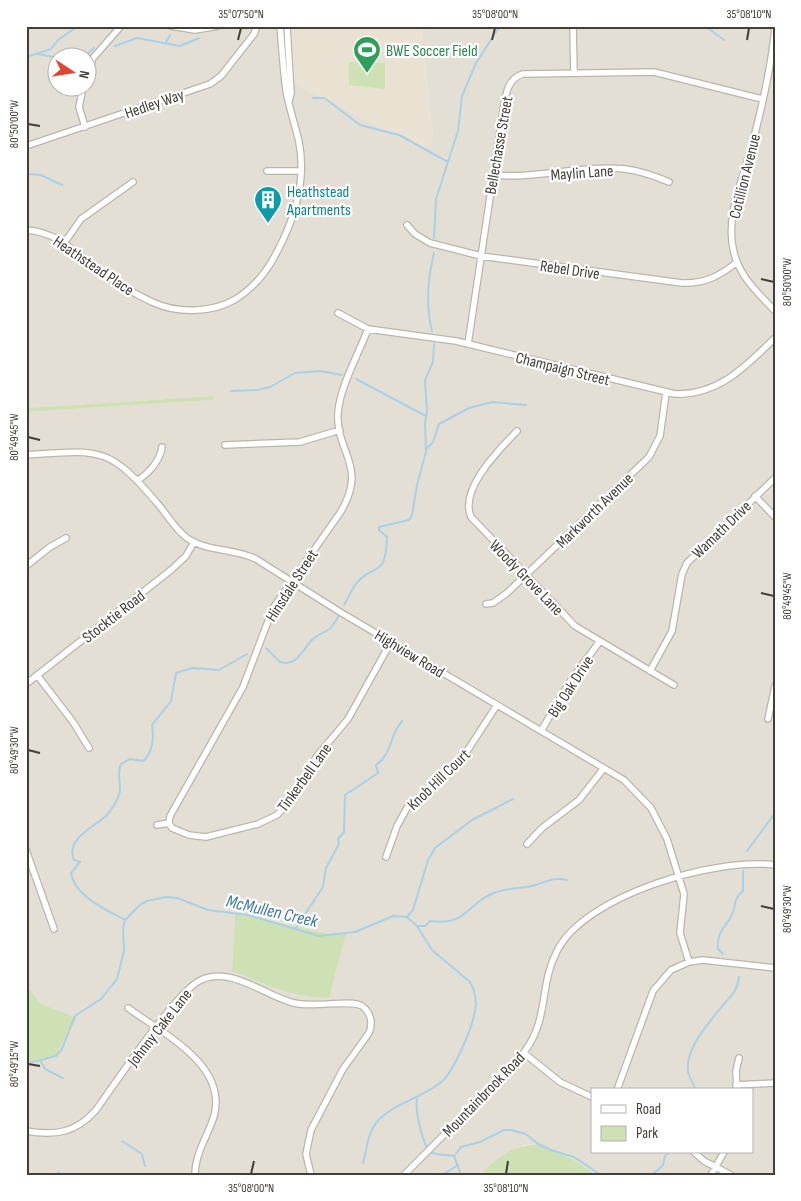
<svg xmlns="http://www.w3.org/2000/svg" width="801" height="1201" font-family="'Sofia Sans Condensed',sans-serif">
<rect width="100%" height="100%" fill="#f1eee7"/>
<!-- residential -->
<path fill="#e4dfd5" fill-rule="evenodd" d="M26,26H276L280,76L425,151L433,137L421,26H775V1175H596L576,1161L542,1144L523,1145L484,1171L487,1175H26V1063L55,1056L41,1004L26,984V412L212,400L213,396L26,408ZM58,58H88V88H58ZM235,913L334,935L346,933L232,971ZM592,1090H752V1152H592Z"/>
<!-- education -->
<path fill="#e9e2d2" d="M291,26H421L433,137L425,151L295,84Z"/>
<!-- green -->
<path fill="#cee1b4" d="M349,62L385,63V89L349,85Z
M213,396V400L26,412V408Z
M235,913L334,935L346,933L329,998C294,998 265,984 232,971Z
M26,984L41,1004L77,1018L55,1056L26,1063Z
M542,1144L576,1161L596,1175H487L483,1171C504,1153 514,1145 542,1144Z"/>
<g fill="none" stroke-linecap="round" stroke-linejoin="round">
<!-- stream -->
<path stroke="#aad0e7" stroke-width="2" d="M705,26L724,40
M165,44L170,35
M115,46L137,38L180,46L199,38
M38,54L59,58
M26,57L51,49L58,40L78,26
M76,58L86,55L94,48
M313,98H324L330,102L360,125L399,135L448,162
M26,174L41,175L62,185
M434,238L436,199L458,131L462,96L476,63L500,26
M432,331C425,305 428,278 434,253
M356,379L426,416
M231,391L258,390L270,387L295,373L320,371L342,375
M426,449L433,442L439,424L469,408L492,402L526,405
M344,605C348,599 351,590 356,584C373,562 386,580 387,537L379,530V527L409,520L412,515L417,485L426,452L425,423L427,412L425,380L433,362L434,344
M266,648L280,662C297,668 303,648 313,639C325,628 327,637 338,617
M747,851L775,813
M407,917L413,910L428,860L435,848L472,820L513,799
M125,920C107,910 74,896 71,873L80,862L74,860C65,839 94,827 106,816C112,809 120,797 120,788C120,780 117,772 121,764L130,759L143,761C153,753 154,737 152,725L171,701L176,673L192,668L219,670L247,654
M417,926H425L430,921C469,926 466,903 494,893C508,887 523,889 536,885C547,881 555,877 567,880
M296,928L323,887L326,868L339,844L338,839L344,832L345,795L378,773L376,765C393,753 388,738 402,721
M723,954L718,949C716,929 728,927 733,912C737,901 733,900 743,891V871
M41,1062L45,1069L63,1078
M26,1064L56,1056L62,1049L75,1016L101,999L117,979L124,951L123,928L125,920L141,904L147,901L166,897L177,898L208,910L248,915L319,936L355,932L393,916L407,917L417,926L432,950L470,982C474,989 476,997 476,1004C475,1022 454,1073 440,1083C421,1098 390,1105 376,1123C367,1134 367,1150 363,1163
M696,1090C694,1085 691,1080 689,1075C682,1053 707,1025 719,1010C729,997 737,994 739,977
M417,1099C415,1110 422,1145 431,1152C436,1156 447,1154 454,1156
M122,1141L142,1154L145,1166
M454,1156L461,1147L480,1142L504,1130H511L526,1134L538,1144L551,1150L574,1157L601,1175
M454,1156L461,1175
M55,1175L59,1172
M442,1175L458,1165
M652,1175L663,1165L665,1156L670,1152"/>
<defs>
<path id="street" d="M171,26L195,30L218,26
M287,26L291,93L289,101
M573,26L574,73
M775,28C771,69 761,112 750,152C741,184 725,219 734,253C740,277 758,293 775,311
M88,73L93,58L121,26
M83,88L79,107L85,127
M26,146L210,84L221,76L254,34L257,26
M267,171H301
M493,175C537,179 581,165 625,169C640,171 655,176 669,182
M407,225L415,234L430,243L481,256L682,283C704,284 720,276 737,262
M26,230C62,232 82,260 110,278C123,288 138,295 152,302C178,314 212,313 236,299C257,285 268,270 279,248C296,215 306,178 299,142C295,124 289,108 286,90C283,69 282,47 280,26
M65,242L81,219L133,182
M338,313L368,329L456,341L675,394C719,395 745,367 775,338
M468,344L502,117C505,101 505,79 523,74L654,72L762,99
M517,431C499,450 459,489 471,517L575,626L674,685
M225,445L300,442L340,430
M26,455C99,450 108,445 157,503C167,514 174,528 187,538C207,552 234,548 256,559L340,612L624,780L651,808L667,839L684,894L680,933L689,962
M138,480C149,473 160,461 162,447
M755,496L775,517
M26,566L50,547L66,538
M486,604L493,603L507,593L649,457L660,436L666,393
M650,671L672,631L682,574L687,563L775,478
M37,675L73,722L89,748
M26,684L171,570L186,556L194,542
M768,719L775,686
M541,731L571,680L600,641
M169,823L170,816L243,687L273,608L340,513C369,465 335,453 338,412C340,387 359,353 368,329
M169,823L172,828L189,835L206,837L258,824L277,815L289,803L317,756L348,719L391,642
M157,825L169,823
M527,844L542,828L579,800L604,768
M26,850L54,929
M386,857L397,826L407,808L460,762L497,705
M128,1008C162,1033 228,1065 214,1116C208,1136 195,1153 195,1175
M524,1053L560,1082L592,1097
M736,1085L775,1083
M617,1090L653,991L671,970L689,962L703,960L775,968
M737,1090L736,1071L739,1058
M26,1131C55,1136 76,1133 96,1110C115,1084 177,990 201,980C232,966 265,996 294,1003C314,1008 351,999 362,1006C371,1012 373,1024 369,1033L343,1069L311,1130L306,1154L311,1175
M694,1152L704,1161L731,1175
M404,1175L518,1060C552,1021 537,990 557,951C585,895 716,857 775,865
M711,1175L724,1152"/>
</defs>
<!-- street casing -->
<use href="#street" stroke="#bbb5aa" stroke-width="8"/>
<!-- street -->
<use href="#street" stroke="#fff" stroke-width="5.5"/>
</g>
<!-- ticks -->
<path fill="none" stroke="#433e37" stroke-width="2" d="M238,40L241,28M492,40L495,28M747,40L749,28M28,124L40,126M761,279L774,282M28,437L40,440M761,593L774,596M28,750L40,753M761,906L774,909M28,1064L40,1066M251,1174L254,1161M506,1174L508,1161"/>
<!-- icons -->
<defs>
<symbol id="stadium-pin" viewBox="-11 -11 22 30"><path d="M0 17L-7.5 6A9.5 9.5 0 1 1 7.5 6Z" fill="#2e9e5b" stroke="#fff"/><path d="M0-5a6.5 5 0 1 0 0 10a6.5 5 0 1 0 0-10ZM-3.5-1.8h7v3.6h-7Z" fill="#fff"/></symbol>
<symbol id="building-pin" viewBox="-11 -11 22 30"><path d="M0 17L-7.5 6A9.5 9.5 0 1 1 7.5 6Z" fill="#0f9aa8" stroke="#fff"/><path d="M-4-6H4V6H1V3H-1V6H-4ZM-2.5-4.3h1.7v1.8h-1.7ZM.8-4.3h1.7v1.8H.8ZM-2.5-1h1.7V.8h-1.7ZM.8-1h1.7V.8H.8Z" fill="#fff"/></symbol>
</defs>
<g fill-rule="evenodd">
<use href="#stadium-pin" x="351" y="34" width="32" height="43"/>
<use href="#building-pin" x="252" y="184" width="32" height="43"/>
</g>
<g text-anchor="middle" stroke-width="4.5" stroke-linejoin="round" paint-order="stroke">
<!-- leisure labels -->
<g font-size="16" fill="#27864d" stroke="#fff" text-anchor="start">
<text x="386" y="56">BWE Soccer Field</text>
</g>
<!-- street labels -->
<g font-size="16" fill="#433e37" stroke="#fff">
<text transform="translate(154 103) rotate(-19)" y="6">Hedley Way</text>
<text transform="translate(498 145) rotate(-80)" y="6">Bellechasse Street</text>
<text transform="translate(582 172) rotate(-4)" y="6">Maylin Lane</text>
<text transform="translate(744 176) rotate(-76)" y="6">Cotillion Avenue</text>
<text transform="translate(94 265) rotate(34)" y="6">Heathstead Place</text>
<text transform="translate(570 269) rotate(8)" y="6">Rebel Drive</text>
<text transform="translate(563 368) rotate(14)" y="6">Champaign Street</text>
<text transform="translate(594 510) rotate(-44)" y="6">Markworth Avenue</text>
<text transform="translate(721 529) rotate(-44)" y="6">Wamath Drive</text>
<text transform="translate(527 577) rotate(46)" y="6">Woody Grove Lane</text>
<text transform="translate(291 585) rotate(-57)" y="6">Hinsdale Street</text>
<text transform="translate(113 616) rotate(-38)" y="6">Stocktie Road</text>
<text transform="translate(410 653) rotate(31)" y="6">Highview Road</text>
<text transform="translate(570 686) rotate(-57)" y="6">Big Oak Drive</text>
<text transform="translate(304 777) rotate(-54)" y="6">Tinkerbell Lane</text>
<text transform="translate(438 779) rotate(-44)" y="6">Knob Hill Court</text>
<text transform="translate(159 1027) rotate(-52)" y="6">Johnny Cake Lane</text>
<text transform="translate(483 1094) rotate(-46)" y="6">Mountainbrook Road</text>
</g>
<!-- culture labels -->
<g font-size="16" fill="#0d838f" stroke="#fff" text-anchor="start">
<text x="287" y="197">Heathstead<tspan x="287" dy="18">Apartments</tspan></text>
</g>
<!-- water labels -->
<g font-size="18" font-style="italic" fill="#3d7aa2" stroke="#fff">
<text transform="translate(272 911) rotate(13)" y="6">McMullen Creek</text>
</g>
</g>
<!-- border -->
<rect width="801" height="1201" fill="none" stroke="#ffffff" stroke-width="55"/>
<!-- legend -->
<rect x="591" y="1088" width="162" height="65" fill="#ffffff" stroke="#b4b2af"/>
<rect x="601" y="1105" width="25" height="8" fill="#ffffff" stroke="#b4b2af"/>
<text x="636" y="1114" font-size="15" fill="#433e37">Road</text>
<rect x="601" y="1126" width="25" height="15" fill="#cee1b4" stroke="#b4b2af"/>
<text x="636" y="1138" font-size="15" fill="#433e37">Park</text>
<!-- north arrow -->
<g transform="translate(72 72) rotate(102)"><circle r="24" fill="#ffffff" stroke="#b4b2af"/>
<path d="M0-4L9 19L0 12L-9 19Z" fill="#e0452f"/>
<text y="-8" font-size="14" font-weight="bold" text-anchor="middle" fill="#433e37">N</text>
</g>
<rect x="28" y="28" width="746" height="1146" fill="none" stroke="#433e37" stroke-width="2"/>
<g font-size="12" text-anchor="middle" fill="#433e37">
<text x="241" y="18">35°07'50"N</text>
<text x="495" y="18">35°08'00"N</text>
<text x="749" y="18">35°08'10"N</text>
<text transform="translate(14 124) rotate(-90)" y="4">80°50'00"W</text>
<text transform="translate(787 282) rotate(-90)" y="4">80°50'00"W</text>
<text transform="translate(14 437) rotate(-90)" y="4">80°49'45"W</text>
<text transform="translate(787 596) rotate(-90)" y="4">80°49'45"W</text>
<text transform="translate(14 750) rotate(-90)" y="4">80°49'30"W</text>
<text transform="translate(787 909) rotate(-90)" y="4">80°49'30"W</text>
<text transform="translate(14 1064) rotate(-90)" y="4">80°49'15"W</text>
<text x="251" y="1192">35°08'00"N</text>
<text x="506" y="1192">35°08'10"N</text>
</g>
</svg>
